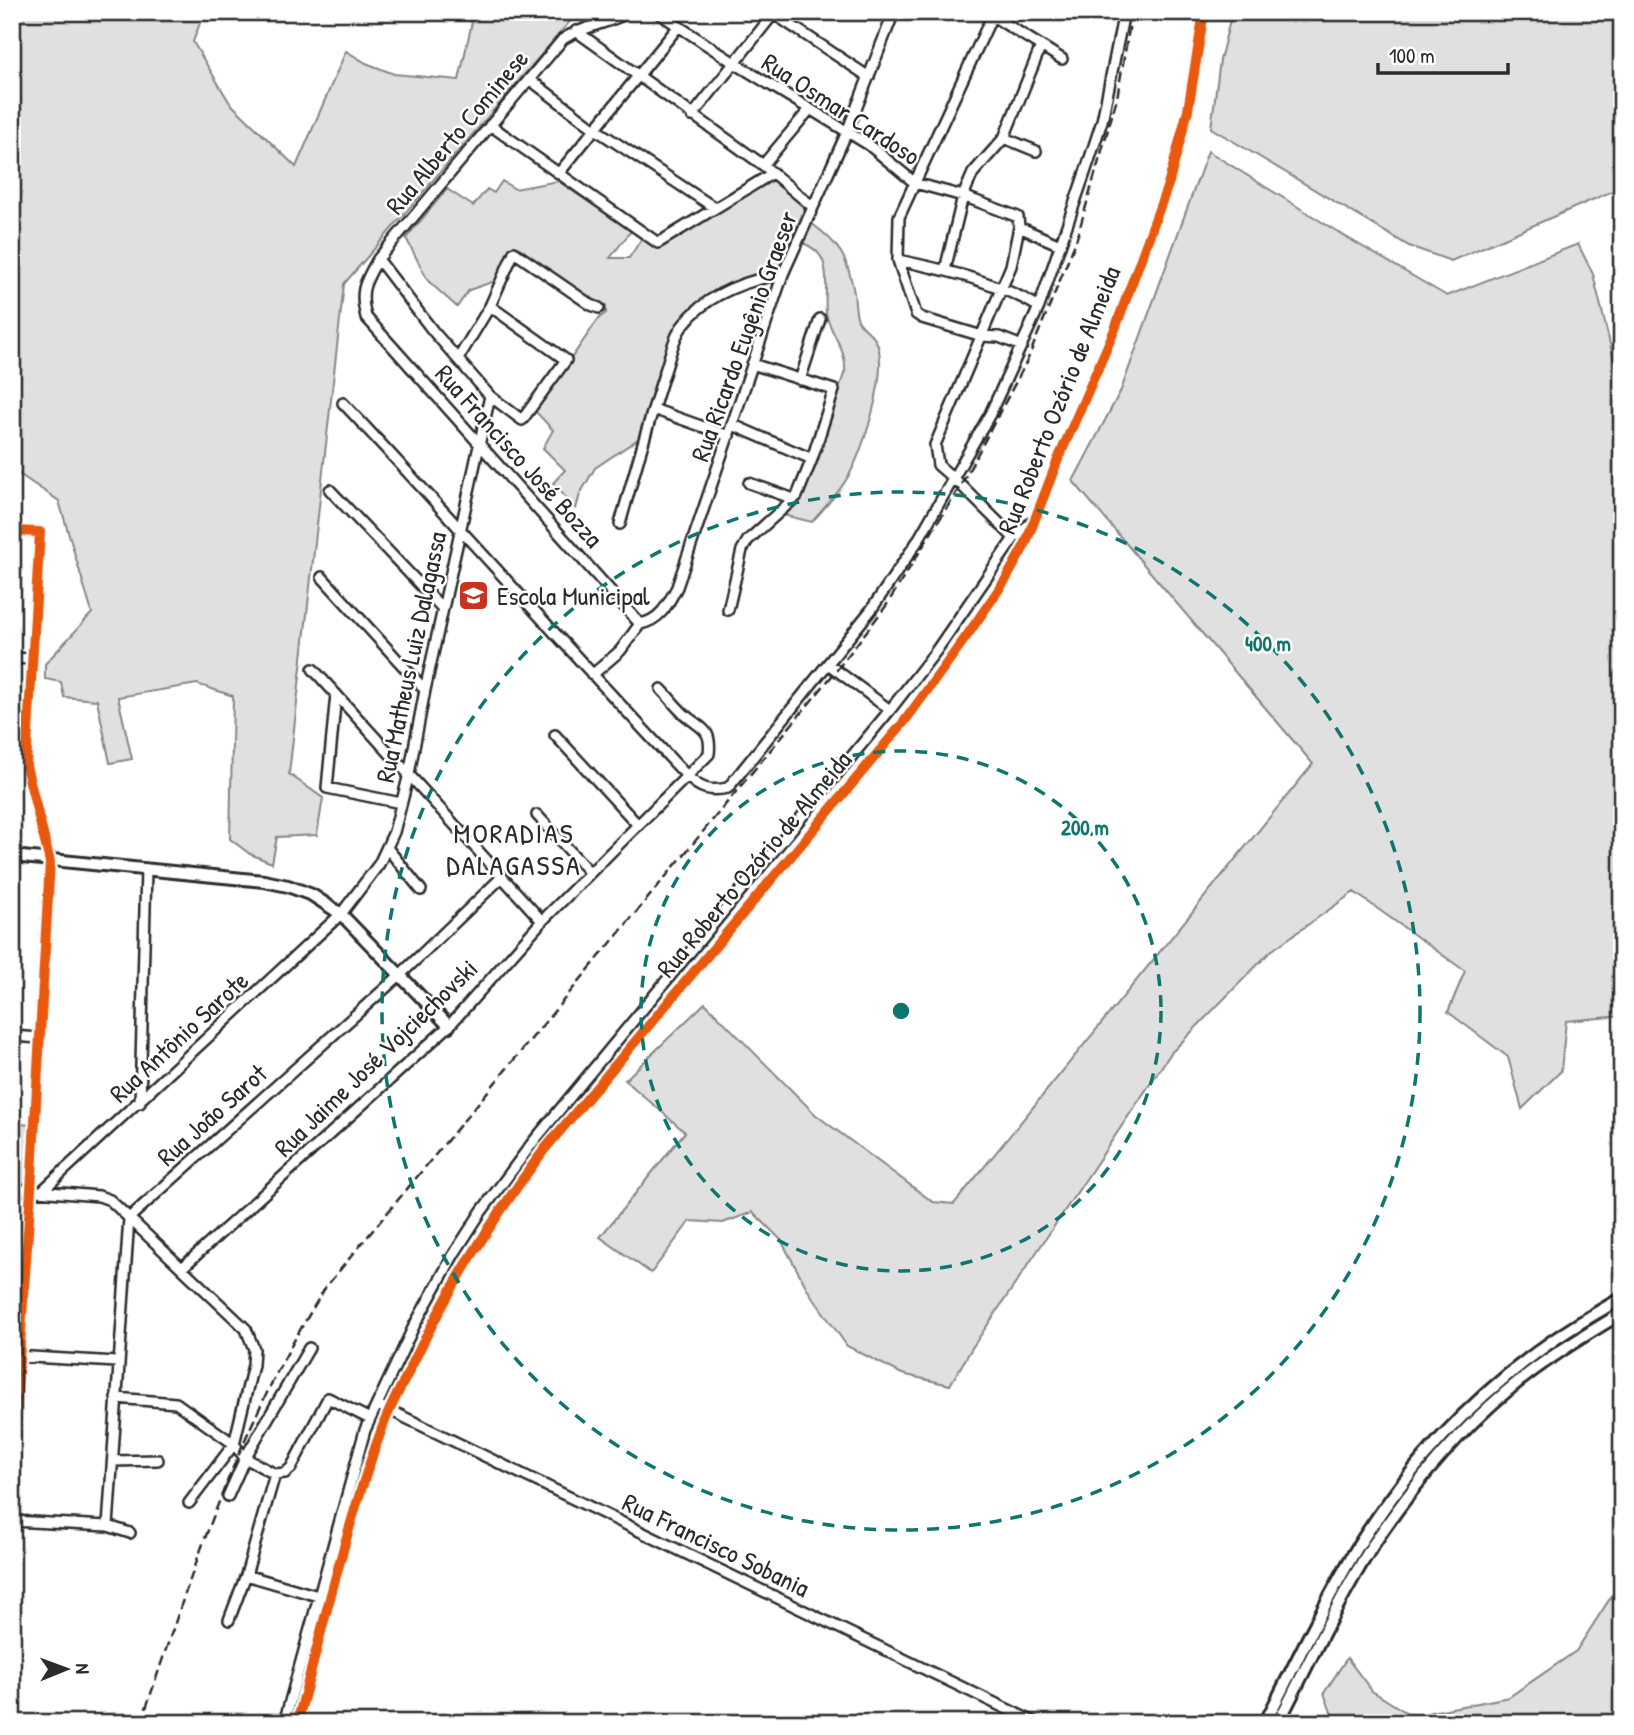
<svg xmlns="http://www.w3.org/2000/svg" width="1634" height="1735" font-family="'Patrick Hand',sans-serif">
<rect width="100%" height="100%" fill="#fff"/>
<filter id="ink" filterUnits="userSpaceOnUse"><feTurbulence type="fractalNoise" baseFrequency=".0143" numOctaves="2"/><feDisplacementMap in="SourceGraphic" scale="14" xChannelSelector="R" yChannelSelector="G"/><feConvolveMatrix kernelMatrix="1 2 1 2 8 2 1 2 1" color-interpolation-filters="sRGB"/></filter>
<g filter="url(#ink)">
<!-- green -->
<path fill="#e0e0e0" stroke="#868686" stroke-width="2" d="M12,12H204L193,42L230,103L296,167L346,51L366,63L394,74L459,80L472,22L453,12H578L344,284L289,774L323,798L317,835L277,837L272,863L250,854L230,839L233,696L197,684L118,697L132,759L110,763L97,700L64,697L61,682L45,679V664L92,613L59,501L19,474L12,466Z
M1232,12H1622V187L1451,261L1409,246L1211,128L1220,60Z
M1208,151L1346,237L1447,296L1578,244L1593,274L1617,373L1622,377V1016L1566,1021L1561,1071L1522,1109L1508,1057L1448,1012L1465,971L1354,892L1271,951L1171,1053L972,1348L950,1385L902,1374L847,1346L809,1292L781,1240L753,1212L723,1223L690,1221L651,1273L600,1237L685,1132L625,1080L705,1003L816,1115L933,1202L954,1204L1313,764L1073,481L1121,390Z
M772,180L805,208L778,270C739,280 702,296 676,327L641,437L595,468L580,494L576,509L553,483L565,470L543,448L553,430L535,411L599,318L606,313V305L600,302L592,303L512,246L495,281L469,290L457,307L428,281L406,238L447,189L473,206L487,189L494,193L502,181L515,189L558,181L631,231L610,258H629L642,238L657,247Z
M811,223C840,244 848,258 854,293C855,301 855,313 858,320C862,328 872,333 876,341C890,369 863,455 846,480C837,495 823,509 812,522L783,515L797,504L803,495L845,371C847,349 830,334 826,313C824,296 830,272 821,257C817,250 810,246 803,243Z
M12,1123L30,1125L26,1183L12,1182Z
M1622,1580V1723H1335L1324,1693L1347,1658L1372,1691L1415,1718L1431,1712L1509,1697L1576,1651Z"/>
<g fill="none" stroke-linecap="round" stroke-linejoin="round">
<defs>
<path id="minor" d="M629,12C608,24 583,26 563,39L378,259C365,282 359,290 366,317L640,624
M657,12L736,64L869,145L915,183L963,196L1018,217L1019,227L1011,266L935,445L938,465L961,485L1014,538
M771,12L869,77
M986,12L1062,59
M992,16L899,217L898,260L916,314L922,318L982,336L999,337L1022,346
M576,31L763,165L813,207
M529,79L595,129L715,208
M692,116L775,12
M490,125L658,243L773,173
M1004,138L1036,151
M763,165L810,109
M559,173L678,27
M1019,227L1060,245
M378,259L433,331L490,396L522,420L566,360L490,306
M898,260C946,270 998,282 1039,307
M945,270L963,196L973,173L1004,138L1041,46
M458,359L490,306L514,252L591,305L599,308
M800,380L820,319
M343,403C459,526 571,653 687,776C700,789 710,792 728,788L871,610L917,542L990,414L1039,307L1088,164L1102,121L1124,12
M653,409L729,436
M733,425L812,459
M749,483L794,499
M330,490L443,609
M620,524C634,474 648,424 664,374C670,358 673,337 684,324C707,294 748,280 783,274
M12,531L40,532L26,766L50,862L31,1190L12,1458
M322,577L425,690
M728,610L742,550L748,540L797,496L812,459L834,390L752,364
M640,624C661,620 668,604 677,587L783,274L847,132L894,12
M12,658L32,659
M828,664L890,710
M313,669L542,921
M592,675L620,651L640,624
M336,694L327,788L401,803
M555,735L638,825
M537,815L590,873
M388,849L421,890
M12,1036L40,1038
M140,1103L146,869
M12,1189L99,1196L110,1200L246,1329L254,1349L253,1365L234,1444L189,1503
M43,1190L341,914L379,864L394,832L409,774L425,690L490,396
M182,1268L449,1026L542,921L709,754C712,728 701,729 684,714C676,707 669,697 661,689
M14,1356L117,1362
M116,1398L176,1403L234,1444L245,1458L275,1474L285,1473L291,1468L328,1398L370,1419
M377,1404L1036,1723
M113,1461L158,1460
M228,1496L245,1458L309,1348
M12,1521L108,1526L130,1533
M108,1526L129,1218L400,975L502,877
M246,1575L318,1596
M229,1620L246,1575L275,1474
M284,1723L365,1430L414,1326L454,1254L481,1212L533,1142L890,710L936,651L1014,538L1034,520
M297,1723C324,1624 347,1522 383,1426C391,1404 403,1384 413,1363C449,1287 493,1218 544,1150L904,722L966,637L1006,579L1025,545L1057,462L1115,329L1169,182L1188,110L1204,12"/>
<path id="tertiary" d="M12,856L264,881L288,886L312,895L341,914L449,1026
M1265,1723C1295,1665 1323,1604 1357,1548C1403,1475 1462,1408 1532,1356C1560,1334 1591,1316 1622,1298
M1278,1723C1308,1665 1336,1604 1371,1548C1409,1490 1454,1436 1507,1391C1542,1361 1582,1337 1622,1313"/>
</defs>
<!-- minor casing -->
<use href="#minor" stroke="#2b2b2b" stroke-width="14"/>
<!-- tertiary casing -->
<use href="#tertiary" stroke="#2b2b2b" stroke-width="16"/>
<!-- minor -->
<use href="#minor" stroke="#fff" stroke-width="9"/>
<!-- tertiary -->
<use href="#tertiary" stroke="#fff" stroke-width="10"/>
<!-- rail -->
<path stroke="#2b2b2b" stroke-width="2.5" stroke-dasharray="10 5" stroke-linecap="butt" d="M141,1723C179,1612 214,1500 266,1395C283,1358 304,1323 325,1288L836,671L886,606L961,485L1027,361L1076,241L1117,98L1132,12"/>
<defs>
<path id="cycleway" d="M12,531L40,532L26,766L50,862L31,1190L12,1458
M297,1723C324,1624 347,1522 383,1426C391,1404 403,1384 413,1363C449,1287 493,1218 544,1150L904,722L966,637L1006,579L1025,545L1057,462L1115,329L1169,182L1188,110L1204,12"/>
</defs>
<!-- cycleway casing -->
<use href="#cycleway" stroke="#fff" stroke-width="15"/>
<!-- cycleway -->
<use href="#cycleway" stroke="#e8590c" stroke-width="10"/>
</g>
</g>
<!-- distance rings -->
<g fill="none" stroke="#0f766e" stroke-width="3.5" stroke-dasharray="12 9">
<circle cx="901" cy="1011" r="260"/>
<circle cx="901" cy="1011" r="519"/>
</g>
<!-- icons -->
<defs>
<symbol id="school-square" viewBox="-11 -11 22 22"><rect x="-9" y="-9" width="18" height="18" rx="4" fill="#c8321e" stroke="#fff"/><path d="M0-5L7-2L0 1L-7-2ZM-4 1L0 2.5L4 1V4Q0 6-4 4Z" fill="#fff"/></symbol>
</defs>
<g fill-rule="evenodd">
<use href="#school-square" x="456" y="578" width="35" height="35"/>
</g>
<g text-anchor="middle" stroke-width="5" stroke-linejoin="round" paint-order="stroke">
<!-- street labels -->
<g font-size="26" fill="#2b2b2b" stroke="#fff">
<text transform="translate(841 109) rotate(33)" y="9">Rua Osmar Cardoso</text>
<text transform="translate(457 132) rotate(-50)" y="9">Rua Alberto Cominese</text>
<text transform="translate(744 336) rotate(-70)" y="9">Rua Ricardo Eugênio Graeser</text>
<text transform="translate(1059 400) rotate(-68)" y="9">Rua Roberto Ozório de Almeida</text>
<text transform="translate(519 456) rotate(48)" y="9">Rua Francisco José Bozza</text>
<text transform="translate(411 657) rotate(-78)" y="9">Rua Matheus Luiz Dalagassa</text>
<text transform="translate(754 864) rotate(-50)" y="9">Rua Roberto Ozório de Almeida</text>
<text transform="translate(179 1037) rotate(-43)" y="9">Rua Antônio Sarote</text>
<text transform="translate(376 1058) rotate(-44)" y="9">Rua Jaime José Vojciechovski</text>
<text transform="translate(212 1115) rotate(-42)" y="9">Rua João Sarot</text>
<text transform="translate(716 1545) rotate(26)" y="9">Rua Francisco Sobania</text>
</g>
<!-- poi labels -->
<g font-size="26" fill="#2b2b2b" stroke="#fff" text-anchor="start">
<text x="497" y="605">Escola Municipal</text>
</g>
<!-- neighbourhood labels -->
<g font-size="28" letter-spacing="2" fill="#2b2b2b" stroke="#fff">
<text x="514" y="843">MORADIAS<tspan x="514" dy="32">DALAGASSA</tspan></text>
</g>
</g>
<circle cx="901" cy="1011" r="10" fill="#0f766e" stroke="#fff" stroke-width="3.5"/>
<g font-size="21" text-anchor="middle" font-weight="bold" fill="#0f766e" stroke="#fff" stroke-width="5" stroke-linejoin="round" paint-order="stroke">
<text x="1268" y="651">400 m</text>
<text x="1085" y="835">200 m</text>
</g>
<!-- margin -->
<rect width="1634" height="1735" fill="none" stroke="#fff" stroke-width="42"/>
<rect x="21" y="21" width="1592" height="1693" fill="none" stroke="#2b2b2b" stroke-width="2.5" filter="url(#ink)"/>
<!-- north arrow -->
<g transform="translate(66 1669) rotate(89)" stroke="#ffffff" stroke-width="5" paint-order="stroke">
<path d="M0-5L12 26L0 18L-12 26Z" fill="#2b2b2b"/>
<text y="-10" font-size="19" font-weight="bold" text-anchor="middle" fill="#2b2b2b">N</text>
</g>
<!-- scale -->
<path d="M1378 63v10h130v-10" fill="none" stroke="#2b2b2b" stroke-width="3.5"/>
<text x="1389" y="63" font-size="21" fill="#2b2b2b" stroke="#ffffff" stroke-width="5" paint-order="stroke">100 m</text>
</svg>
